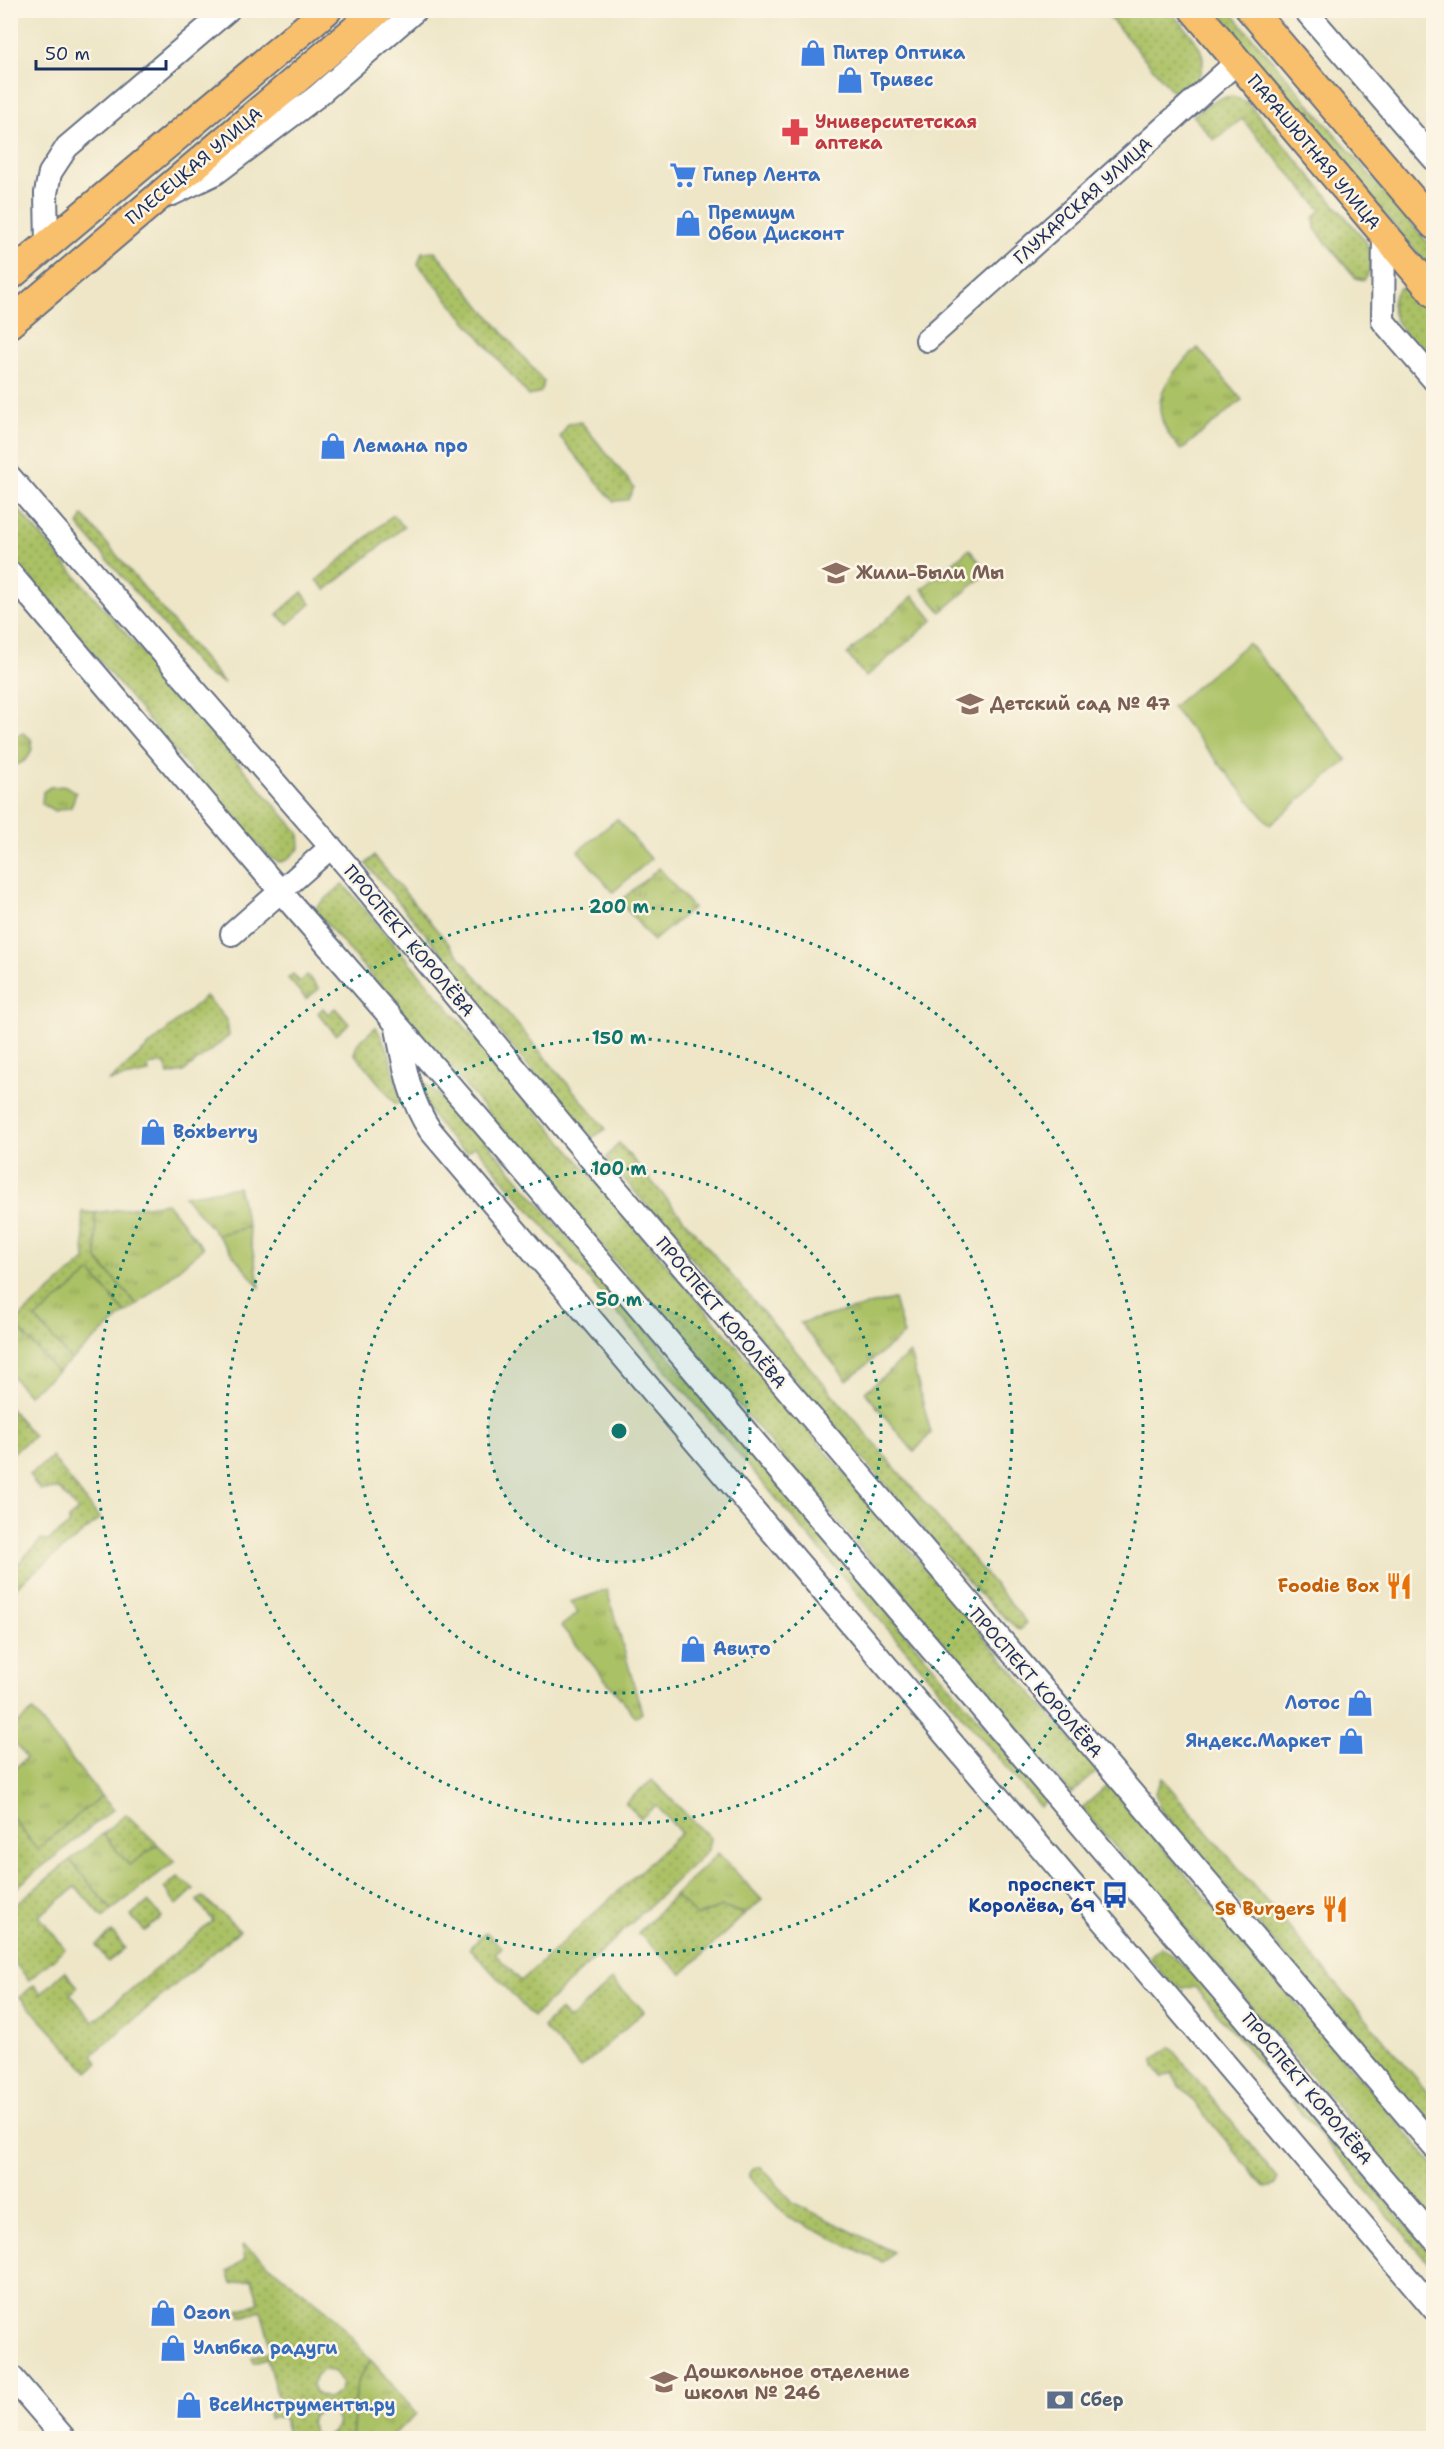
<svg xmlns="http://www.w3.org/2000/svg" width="1444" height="2449" font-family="'Shantell Sans',sans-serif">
<defs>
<pattern id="grass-dots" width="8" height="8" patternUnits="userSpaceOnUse" patternTransform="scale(1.5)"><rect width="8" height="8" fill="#abc165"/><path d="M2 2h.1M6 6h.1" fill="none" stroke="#8a9d56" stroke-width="1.8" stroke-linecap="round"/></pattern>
<pattern id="park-tufts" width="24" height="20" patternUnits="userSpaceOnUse" patternTransform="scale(1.5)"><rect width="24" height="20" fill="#abc165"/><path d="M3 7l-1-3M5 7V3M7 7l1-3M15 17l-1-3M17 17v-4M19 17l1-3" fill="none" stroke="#8a9d56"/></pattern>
</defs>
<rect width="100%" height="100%" fill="#fcf5e5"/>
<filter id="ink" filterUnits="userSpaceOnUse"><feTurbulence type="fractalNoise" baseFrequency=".0167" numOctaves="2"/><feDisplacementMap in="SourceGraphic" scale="12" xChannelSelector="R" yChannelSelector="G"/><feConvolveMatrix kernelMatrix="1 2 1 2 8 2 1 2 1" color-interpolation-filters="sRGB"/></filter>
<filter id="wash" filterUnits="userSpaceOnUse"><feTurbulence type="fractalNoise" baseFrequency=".008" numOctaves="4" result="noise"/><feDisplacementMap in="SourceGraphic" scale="24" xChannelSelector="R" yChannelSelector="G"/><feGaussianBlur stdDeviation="1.35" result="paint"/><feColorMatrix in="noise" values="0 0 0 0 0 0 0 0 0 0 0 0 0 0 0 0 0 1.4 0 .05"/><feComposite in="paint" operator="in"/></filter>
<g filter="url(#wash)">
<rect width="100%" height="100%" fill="#eee6c7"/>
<!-- grass -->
<path fill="url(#grass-dots)" stroke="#637862" stroke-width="1.5" fill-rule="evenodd" d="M1104,11H1170C1202,47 1220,60 1180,100Z
M1211,11H1230L1433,249V271Z
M1232,96L1247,102L1365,240C1372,252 1375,269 1364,280L1356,278L1315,229L1314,218L1321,210L1242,119L1214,140L1193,116C1205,105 1215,98 1232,96Z
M435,251L544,382L541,392L529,396L418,264L422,252Z
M1400,288H1407L1433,319V365C1418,348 1374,312 1400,288Z
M581,422L634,487L628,500L613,501L560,437L568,424Z
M10,500L299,833L300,848L287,860L280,862L272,859L218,803L11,555Z
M83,515L224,683L204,673L78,525Z
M393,515L404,527L326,590L317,580Z
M302,592L311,604L288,624L277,614Z
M374,856L606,1129L590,1139L491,1022L459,973L366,864Z
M343,884L1098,1771L1071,1794L314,909Z
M293,974L300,982L307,975L319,989L306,999L288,978Z
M206,996L227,1021L229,1036L183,1072L168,1075L165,1063L148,1066L149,1073L109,1081Z
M323,1008L328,1014L335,1008L349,1024L336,1035L318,1013Z
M376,1027L389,1052L401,1102L396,1104L354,1053L358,1043Z
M419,1078L469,1121L1047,1800L1040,1807L475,1146L467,1152C448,1143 416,1098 419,1078Z
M619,1143L1027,1623L1019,1630L977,1592L606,1158Z
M82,1212L95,1213L97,1259L137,1305L125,1313L91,1272L36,1318L71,1360L57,1372L21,1331L11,1339L10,1326L85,1260Z
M10,1408L34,1436L11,1454H10Z
M52,1457L100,1519L11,1591V1571L41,1540L48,1541L69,1525V1518L78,1511L59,1489L40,1490L29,1475Z
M1162,1778L1433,2098V2129L1159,1808L1155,1792Z
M652,1780L710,1838L708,1850L533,2017L470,1948L486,1932L502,1947L495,1954L521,1981L681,1833L656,1805L641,1818L625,1803Z
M1109,1784L1433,2164V2219L1082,1808Z
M101,1796L113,1809L11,1892L10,1815L37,1849Z
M126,1814L158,1845L130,1866L103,1834Z
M70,1860L112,1910L103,1918L76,1887L39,1916L65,1949L29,1980L11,1959L10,1909Z
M178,1877L194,1889L177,1905L164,1888Z
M675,1895L697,1916L722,1907L745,1914L682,1974L638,1933Z
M203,1897L240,1930L93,2054L98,2063L88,2072L20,1997L34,1985L41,1994L65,1971L78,1987L70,1994L93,2021L213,1921L197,1901Z
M148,1902L162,1917L145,1931L131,1916Z
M112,1932L125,1948L108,1962L96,1945Z
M1161,1947L1202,1981L1433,2256V2268L1195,1987C1173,1994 1162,1973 1149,1957Z
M612,1980L644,2011L581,2068L543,2027L560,2010L569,2020Z
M1171,2047L1278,2179L1274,2186L1265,2188L1171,2074L1162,2078L1154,2067V2059Z
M757,2167H761L794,2203L893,2252L882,2262L786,2216L750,2177V2172Z
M244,2245L331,2314L371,2360L357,2382L352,2438H289L283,2416L269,2419L268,2413L281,2408L267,2359L254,2363L252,2357L272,2350L261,2311L241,2317L239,2310L259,2303L252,2279L232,2284L228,2271L245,2259L242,2246ZM323,2370L333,2371L342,2382L340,2391L329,2399L317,2394L313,2385L315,2376ZM322,2410L333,2413L338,2422L334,2432L324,2437L314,2433L310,2422L313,2415Z"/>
<!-- park -->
<path fill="url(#park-tufts)" stroke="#637862" stroke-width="1.5" d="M1198,348L1242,400L1181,450C1143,410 1161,380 1198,348Z
M969,549L988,572L941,612L922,589Z
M913,596L933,620L866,677L847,654Z
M23,733L31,739C35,754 26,763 12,766L11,737Z
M66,786L76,793L71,807L55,811L42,804L43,792L50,787Z
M659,868L693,908L653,941L620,901Z
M238,1187L248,1227L217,1235L184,1196Z
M167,1203L203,1248L137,1305L97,1259L95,1213Z
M91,1272L125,1313L71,1360L36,1318Z
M894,1299L904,1335L847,1380L800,1323Z
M21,1331L57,1372L28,1395L11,1375V1339Z
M910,1353L931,1433L914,1452L865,1392Z
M607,1590L642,1713L636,1717L561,1626L578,1613L570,1602Z
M33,1711L101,1796L37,1849L11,1815V1772L26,1758L11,1738V1729Z
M103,1834L129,1865L158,1845L175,1861L112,1910L70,1860Z
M718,1853L762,1900L745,1914L722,1907L697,1916L675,1895Z
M371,2360L417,2414L388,2438H352L357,2382Z"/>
<!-- pitch -->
<path fill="#abc165" stroke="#637862" stroke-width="1.5" d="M1248,643L1347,760L1270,825L1172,707Z
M617,819L651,859L613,892L578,851Z
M248,1227L260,1288L217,1235Z"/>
</g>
<g filter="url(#ink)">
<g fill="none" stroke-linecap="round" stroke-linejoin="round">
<defs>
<path id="minor" d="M1305,10L1434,159
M172,194L216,173L316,97L416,10
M1384,235L1383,321L1434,380
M47,245L46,193L50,173L67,147L228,10
M927,340L1237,62
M10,477L349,868L589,1157L1434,2147
M10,573L281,892L476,1115L1434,2239
M232,934L331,847
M397,1028C404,1064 409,1099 430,1130L1434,2309
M10,2375L64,2438"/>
<path id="major" d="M1194,10L1434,293
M1251,10L1434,225
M10,276L327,10
M10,323L378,10"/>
</defs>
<!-- minor casing -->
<use href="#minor" stroke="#656f83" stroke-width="26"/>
<!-- major casing -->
<use href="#major" stroke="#656f83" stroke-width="32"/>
<!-- minor -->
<use href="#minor" stroke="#fff" stroke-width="22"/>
<!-- major -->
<use href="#major" stroke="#f8bf6c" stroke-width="28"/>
</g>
</g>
<!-- distance rings -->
<circle cx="619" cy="1431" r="131" fill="#0f766e" fill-opacity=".12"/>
<g fill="none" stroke="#0f766e" stroke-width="3" stroke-dasharray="3 6">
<circle cx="619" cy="1431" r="131"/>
<circle cx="619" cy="1431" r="262"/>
<circle cx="619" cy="1431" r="393"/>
<circle cx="619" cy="1431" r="524"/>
</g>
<!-- icons -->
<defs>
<symbol id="shop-bare" viewBox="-9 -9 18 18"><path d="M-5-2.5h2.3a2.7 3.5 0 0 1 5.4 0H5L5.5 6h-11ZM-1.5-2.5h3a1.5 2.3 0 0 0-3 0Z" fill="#3f7fe0" stroke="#fcf5e5" stroke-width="2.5" paint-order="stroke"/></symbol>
<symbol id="pharmacy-bare" viewBox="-9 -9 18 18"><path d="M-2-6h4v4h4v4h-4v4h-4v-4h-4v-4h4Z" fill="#e0444e" stroke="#fcf5e5" stroke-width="2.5" paint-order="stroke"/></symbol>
<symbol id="supermarket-bare" viewBox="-9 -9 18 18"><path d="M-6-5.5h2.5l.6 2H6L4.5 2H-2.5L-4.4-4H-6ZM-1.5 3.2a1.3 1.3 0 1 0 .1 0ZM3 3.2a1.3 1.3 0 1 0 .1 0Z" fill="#3f7fe0" stroke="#fcf5e5" stroke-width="2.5" paint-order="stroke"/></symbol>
<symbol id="school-bare" viewBox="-9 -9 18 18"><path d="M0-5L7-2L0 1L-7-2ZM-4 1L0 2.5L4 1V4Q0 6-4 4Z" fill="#8d6e63" stroke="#fcf5e5" stroke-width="2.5" paint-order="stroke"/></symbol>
<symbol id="restaurant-bare" viewBox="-9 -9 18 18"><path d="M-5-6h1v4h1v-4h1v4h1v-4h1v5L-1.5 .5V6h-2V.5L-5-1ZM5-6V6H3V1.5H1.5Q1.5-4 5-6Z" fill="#e8710a" stroke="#fcf5e5" stroke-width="2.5" paint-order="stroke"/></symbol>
<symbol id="bus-bare" viewBox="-9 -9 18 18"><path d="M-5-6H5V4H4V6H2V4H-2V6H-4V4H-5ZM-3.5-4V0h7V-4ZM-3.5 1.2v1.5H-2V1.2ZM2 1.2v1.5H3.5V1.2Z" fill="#1a4fb4" stroke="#fcf5e5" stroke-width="2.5" paint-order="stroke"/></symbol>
<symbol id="bank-bare" viewBox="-9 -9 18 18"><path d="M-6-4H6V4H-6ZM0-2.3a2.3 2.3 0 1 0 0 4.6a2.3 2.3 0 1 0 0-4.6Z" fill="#5c6f8a" stroke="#fcf5e5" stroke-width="2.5" paint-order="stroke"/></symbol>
</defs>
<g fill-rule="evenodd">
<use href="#shop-bare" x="794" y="34" width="38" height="38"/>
<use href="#shop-bare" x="831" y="61" width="38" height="38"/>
<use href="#pharmacy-bare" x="776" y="113" width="38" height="38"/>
<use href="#supermarket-bare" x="664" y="156" width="38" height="38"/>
<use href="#shop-bare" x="669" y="204" width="38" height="38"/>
<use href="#shop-bare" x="314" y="427" width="38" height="38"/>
<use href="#school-bare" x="817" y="554" width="38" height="38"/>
<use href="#school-bare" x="951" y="685" width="38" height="38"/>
<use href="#shop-bare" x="134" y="1113" width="38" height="38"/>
<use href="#restaurant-bare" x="1380" y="1567" width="38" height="38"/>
<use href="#shop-bare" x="674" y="1630" width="38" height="38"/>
<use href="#shop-bare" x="1341" y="1684" width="38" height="38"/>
<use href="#shop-bare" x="1332" y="1722" width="38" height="38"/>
<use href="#bus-bare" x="1096" y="1876" width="38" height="38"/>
<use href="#restaurant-bare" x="1316" y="1890" width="38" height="38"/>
<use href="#shop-bare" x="144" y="2294" width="38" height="38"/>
<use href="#shop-bare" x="154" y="2329" width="38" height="38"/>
<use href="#school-bare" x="645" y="2363" width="38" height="38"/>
<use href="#bank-bare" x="1041" y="2381" width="38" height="38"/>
<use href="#shop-bare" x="170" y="2386" width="38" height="38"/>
</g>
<g text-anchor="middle" stroke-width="5" stroke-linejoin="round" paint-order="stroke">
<!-- shop labels -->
<g font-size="18" font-weight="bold" fill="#366cbe" stroke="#fcf5e5" text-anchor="start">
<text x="833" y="59">Питер Оптика</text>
<text x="870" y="86">Тривес</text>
<text x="703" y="181">Гипер Лента</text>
<text x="708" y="219">Премиум<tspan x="708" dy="21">Обои Дисконт</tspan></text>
<text x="353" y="452">Лемана про</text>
<text x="173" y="1138">Boxberry</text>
<text x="713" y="1655">Авито</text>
<text x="1340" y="1709" text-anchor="end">Лотос</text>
<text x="1331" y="1747" text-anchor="end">Яндекс.Маркет</text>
<text x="183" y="2319">Ozon</text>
<text x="193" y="2354">Улыбка радуги</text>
<text x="209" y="2411">ВсеИнструменты.ру</text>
</g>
<!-- health labels -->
<g font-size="18" font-weight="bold" fill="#be3a42" stroke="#fcf5e5" text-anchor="start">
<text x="815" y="128">Университетская<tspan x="815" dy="21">аптека</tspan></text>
</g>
<!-- street labels -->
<g font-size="18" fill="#1b2f5e" stroke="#fcf5e5">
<text transform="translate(1314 152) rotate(50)" y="6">ПАРАШЮТНАЯ УЛИЦА</text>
<text transform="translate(194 166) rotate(-40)" y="6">ПЛЕСЕЦКАЯ УЛИЦА</text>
<text transform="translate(1083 201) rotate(-42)" y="6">ГЛУХАРСКАЯ УЛИЦА</text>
<text transform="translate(409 941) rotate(50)" y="6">ПРОСПЕКТ КОРОЛЁВА</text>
<text transform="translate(721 1313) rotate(50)" y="6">ПРОСПЕКТ КОРОЛЁВА</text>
<text transform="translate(1036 1683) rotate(49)" y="6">ПРОСПЕКТ КОРОЛЁВА</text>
<text transform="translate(1307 2089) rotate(50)" y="6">ПРОСПЕКТ КОРОЛЁВА</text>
</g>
<!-- education labels -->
<g font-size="18" font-weight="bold" fill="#785e54" stroke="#fcf5e5" text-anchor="start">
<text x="856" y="579">Жили-Были Мы</text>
<text x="990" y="710">Детский сад № 47</text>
<text x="684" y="2378">Дошкольное отделение<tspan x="684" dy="21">школы № 246</tspan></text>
</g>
<!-- food labels -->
<g font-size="18" font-weight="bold" fill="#c56008" stroke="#fcf5e5" text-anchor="end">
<text x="1379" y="1592">Foodie Box</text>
<text x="1315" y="1915">SB Burgers</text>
</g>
<!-- transit labels -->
<g font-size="18" font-weight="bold" fill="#164399" stroke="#fcf5e5" text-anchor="end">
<text x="1095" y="1891">проспект<tspan x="1095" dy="21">Королёва, 69</tspan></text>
</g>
<!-- service labels -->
<g font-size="18" font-weight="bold" fill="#4e5e75" stroke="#fcf5e5" text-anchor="start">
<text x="1080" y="2406">Сбер</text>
</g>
</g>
<circle cx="619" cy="1431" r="9" fill="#0f766e" stroke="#fcf5e5" stroke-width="3"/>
<g font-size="18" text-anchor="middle" font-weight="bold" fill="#0f766e" stroke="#fcf5e5" stroke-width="5" stroke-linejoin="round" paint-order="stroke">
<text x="619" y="913">200 m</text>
<text x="619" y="1044">150 m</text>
<text x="619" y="1175">100 m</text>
<text x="619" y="1306">50 m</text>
</g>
<!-- margin -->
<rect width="1444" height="2449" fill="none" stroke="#fcf5e5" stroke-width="36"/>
<!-- scale -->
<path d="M36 60v9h130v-9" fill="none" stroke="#1b2f5e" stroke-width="3"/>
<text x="45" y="60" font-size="18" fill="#1b2f5e" stroke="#fcf5e5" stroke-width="4.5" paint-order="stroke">50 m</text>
</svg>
